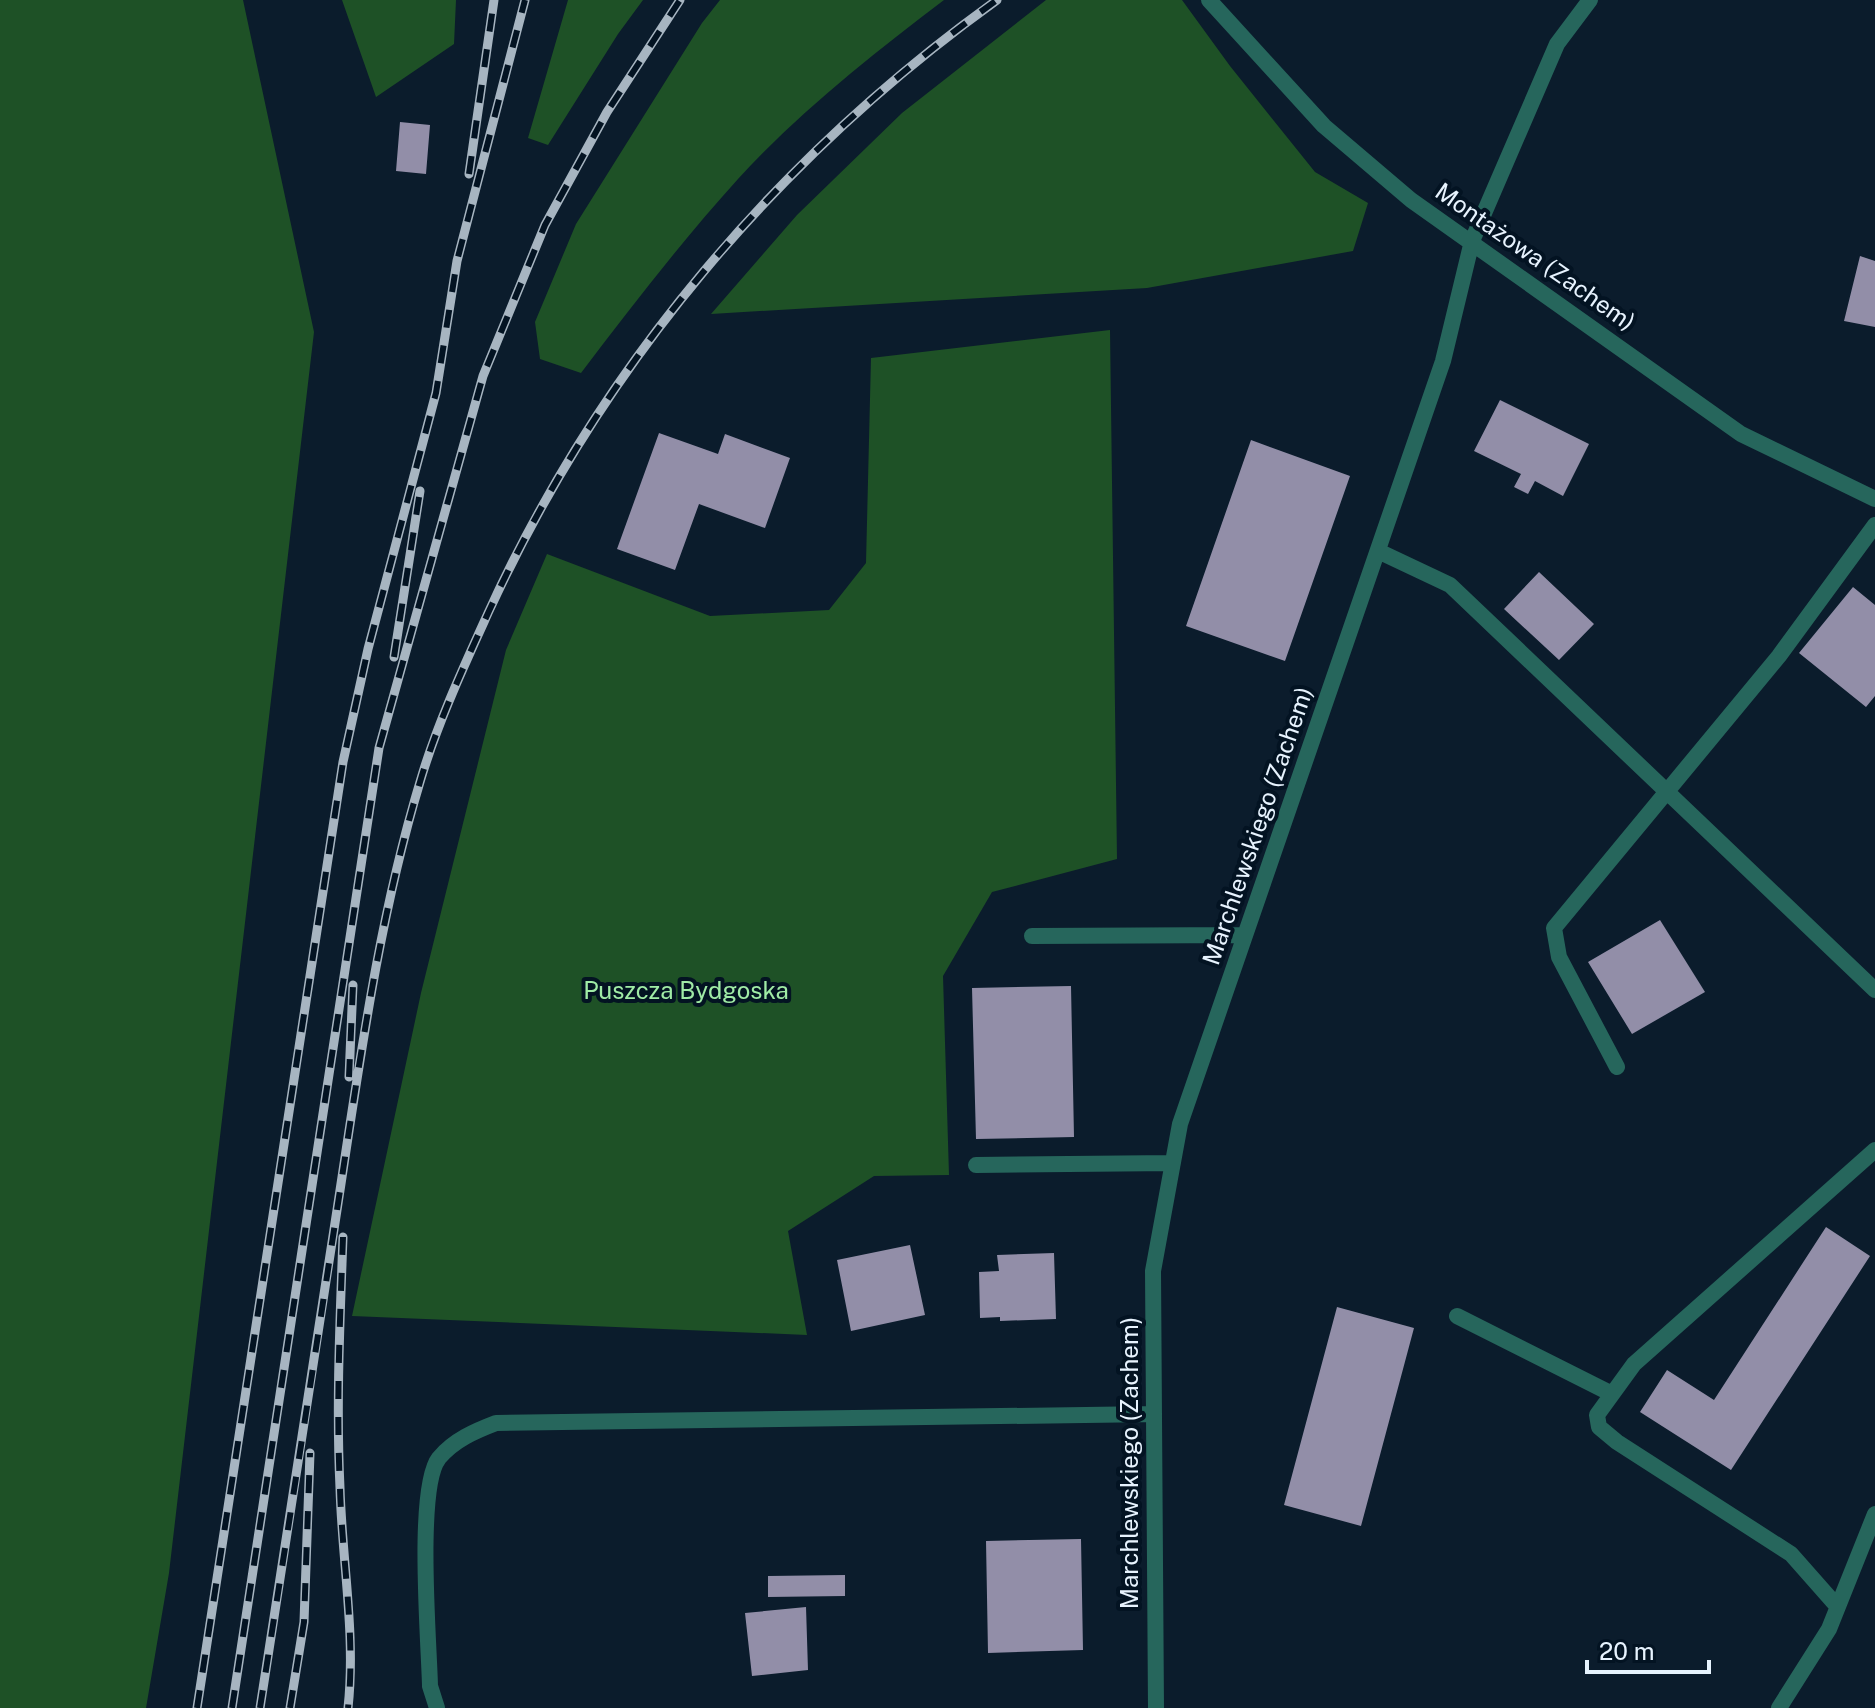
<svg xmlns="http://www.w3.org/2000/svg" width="1875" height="1708" font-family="'Public Sans',sans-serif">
<rect width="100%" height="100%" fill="#0b1c2c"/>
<!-- forest -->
<path fill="#1e5126" d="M0,0H243L314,332L169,1573L146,1708H0Z
M342,0H456L454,44L376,97Z
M568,0H643L618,34L548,145L528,138Z
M720,0H944C873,54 798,113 738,179C682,241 631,307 581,373L540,359L535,322L576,224L702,23Z
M1046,0H1182L1230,66L1315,172L1368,203L1353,251L1147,288L711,314L797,215L902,113Z
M1110,330L1117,859L992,892L943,976L949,1175L874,1176L788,1231L807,1335L352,1316L421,993L506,650L547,554L710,616L829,610L866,563L871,358Z"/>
<!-- building -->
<path fill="#928ea8" d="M400,122L430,125L426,174L396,171Z
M1860,256L1875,261V327L1844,321Z
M1500,400L1589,444L1563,496L1535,481L1528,494L1514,487L1521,474L1474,451Z
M659,433L718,454L725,434L790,458L765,528L699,504L675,570L617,549Z
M1251,440L1350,476L1285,661L1186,626Z
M1539,572L1594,624L1559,660L1504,609Z
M1853,587L1875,605V696L1866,707L1799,653Z
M1660,920L1705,992L1632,1034L1588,962Z
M1071,986L1074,1137L976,1139L972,988Z
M1826,1227L1870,1256L1731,1470L1640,1412L1667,1370L1714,1400Z
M910,1245L925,1315L851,1331L837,1260Z
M1054,1253L1056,1319L1000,1321V1317L980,1318L979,1272L999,1271L997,1255Z
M1337,1307L1414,1328L1361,1526L1284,1505Z
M1081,1539L1083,1650L988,1653L986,1541Z
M845,1575V1596L768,1597V1576Z
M806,1607L808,1670L752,1676L745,1613Z"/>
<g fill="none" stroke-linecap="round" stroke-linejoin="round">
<!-- service -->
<path stroke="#26665c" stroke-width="16" d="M1209,0L1324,126L1411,200L1741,434L1875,499
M1378,551L1450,585L1875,990
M1032,936L1244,935
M1617,1067L1559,957L1554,928L1779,656L1875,525
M976,1165L1173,1163
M1457,1316L1612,1394
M1836,1605L1791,1554L1617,1442L1599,1427L1597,1415L1634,1364L1875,1150
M437,1708L430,1686C429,1642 416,1487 439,1458C454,1440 475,1431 496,1423L1154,1414
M1156,1708L1153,1271L1180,1124L1443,361L1472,241L1557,44L1590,0
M1779,1708L1829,1629L1875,1514"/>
<defs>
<path id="rail" d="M469,174L494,0
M394,657L420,491
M349,1077L353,985
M343,1237C340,1320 336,1404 340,1488C342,1561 356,1635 348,1708
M197,1708L343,762L368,649L436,393L457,261L525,0
M232,1708L379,748L483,376L545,225L607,112L680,0
M260,1708C286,1542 312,1376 337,1210C359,1067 378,921 420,782C437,724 464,666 489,611C602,365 777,158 997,0
M290,1708L304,1622L310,1453"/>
</defs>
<!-- rail casing -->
<use href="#rail" stroke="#a7b5c1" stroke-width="9"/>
<!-- rail -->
<use href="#rail" stroke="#031322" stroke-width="6" stroke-dasharray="18" stroke-linecap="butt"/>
</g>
<g text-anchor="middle" stroke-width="8" stroke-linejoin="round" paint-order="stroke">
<!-- street labels -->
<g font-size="24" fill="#e7f3fe" stroke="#031322">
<text transform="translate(1535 257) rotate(35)" y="8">Montażowa (Zachem)</text>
<text transform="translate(1258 826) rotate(-71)" y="8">Marchlewskiego (Zachem)</text>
<text transform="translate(1130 1463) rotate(-90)" y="8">Marchlewskiego (Zachem)</text>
</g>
<!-- park labels -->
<g font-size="24" fill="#a0eba6" stroke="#031322">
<text x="686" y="999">Puszcza Bydgoska</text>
</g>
</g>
<!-- scale -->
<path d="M1587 1660v12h122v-12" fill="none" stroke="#e7f3fe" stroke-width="4"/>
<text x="1599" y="1660" font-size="24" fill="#e7f3fe" stroke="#031322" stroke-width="6" paint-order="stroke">20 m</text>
</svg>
